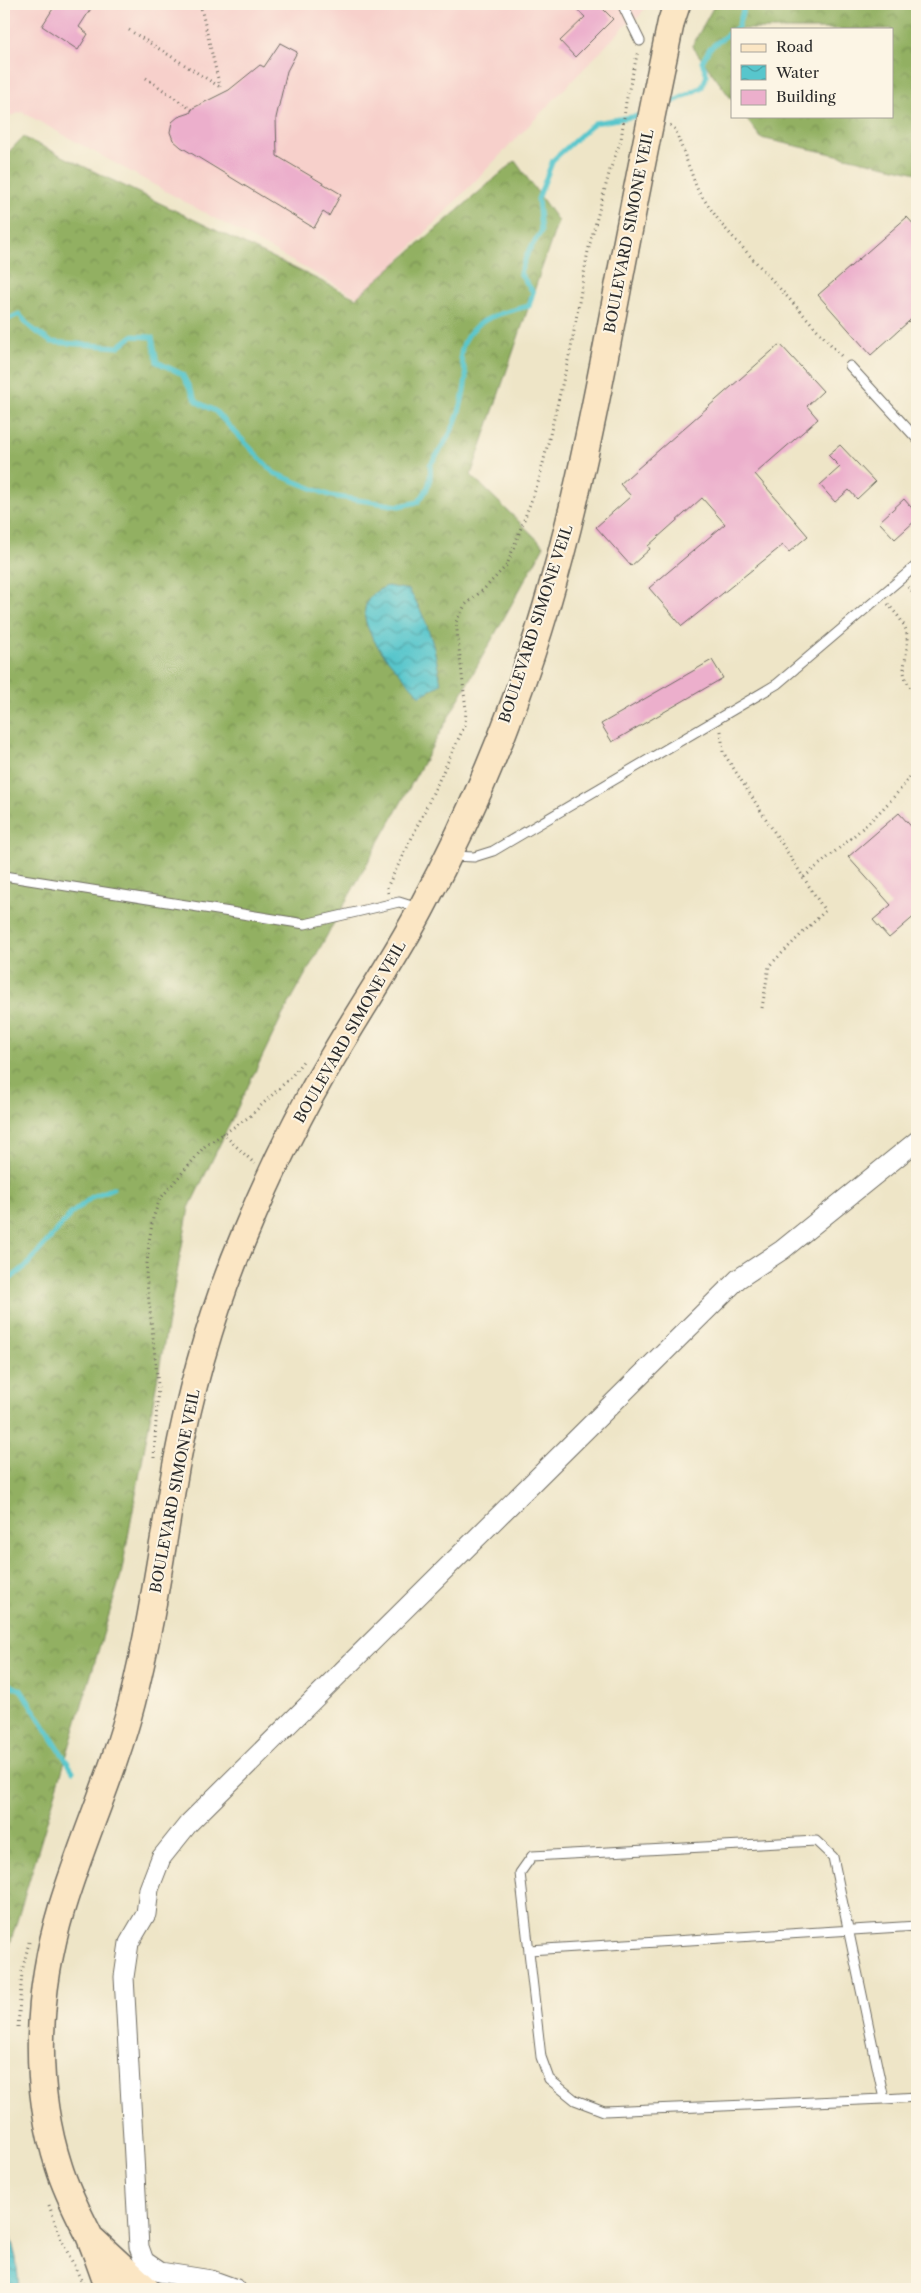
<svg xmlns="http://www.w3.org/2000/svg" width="921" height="2293" font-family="'Libre Caslon Text',serif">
<defs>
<pattern id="forest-crowns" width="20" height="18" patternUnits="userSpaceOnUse" patternTransform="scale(1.25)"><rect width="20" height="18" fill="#92b062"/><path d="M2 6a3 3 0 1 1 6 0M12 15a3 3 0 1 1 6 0" fill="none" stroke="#778f51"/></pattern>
<pattern id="water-waves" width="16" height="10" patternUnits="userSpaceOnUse" patternTransform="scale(1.25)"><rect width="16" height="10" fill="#58c6cc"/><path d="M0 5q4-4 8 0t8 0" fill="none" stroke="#49a1a6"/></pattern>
</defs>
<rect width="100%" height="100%" fill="#fcf5e5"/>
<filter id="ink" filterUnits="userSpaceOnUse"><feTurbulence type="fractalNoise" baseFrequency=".02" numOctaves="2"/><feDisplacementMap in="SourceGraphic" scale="10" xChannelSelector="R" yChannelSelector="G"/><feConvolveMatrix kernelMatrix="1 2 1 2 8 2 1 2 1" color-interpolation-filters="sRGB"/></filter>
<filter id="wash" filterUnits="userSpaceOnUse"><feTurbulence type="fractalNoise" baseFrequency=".0096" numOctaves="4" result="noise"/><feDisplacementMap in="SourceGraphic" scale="20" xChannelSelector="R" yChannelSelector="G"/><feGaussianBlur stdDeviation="1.12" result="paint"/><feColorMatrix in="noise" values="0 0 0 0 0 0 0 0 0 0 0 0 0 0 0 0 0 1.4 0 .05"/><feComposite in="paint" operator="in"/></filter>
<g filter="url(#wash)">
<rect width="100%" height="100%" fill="#eee5c7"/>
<!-- built -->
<path fill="#f7d0cb" d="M4,4H647L639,17L627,24L361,299L22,112L4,118Z"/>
<!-- forest -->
<path fill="url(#forest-crowns)" stroke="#5e6e46" d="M715,4H917V173L761,138L744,116H892V29H732V100L692,46Z
M23,137L356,298L515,161L558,221L471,475L544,546L281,1018L189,1208L121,1575L4,1964V157Z"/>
<!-- water -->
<path fill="url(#water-waves)" stroke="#42787c" d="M387,586L409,590C429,621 435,649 441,684L420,696C403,674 343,623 373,594C376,591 383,588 387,586Z
M4,2212L16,2258L19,2287L17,2289H4Z"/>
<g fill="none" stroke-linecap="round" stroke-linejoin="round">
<!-- stream -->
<path stroke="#58c6cc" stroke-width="5" d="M735,29L738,27L745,4
M663,107L702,87L707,75L702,62L710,48L732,31
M4,321L19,314L30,327L51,342L118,347L132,336L152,337L157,362L182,374L197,402L215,411L274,473L331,496L399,506L418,502C428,490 432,481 430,465C452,434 461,417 466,378C467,370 459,361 461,353C467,319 501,313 529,306L533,292L520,273L528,252L541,232L538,199L553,160L594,123L644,115
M4,1284L26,1266L71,1214L92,1197L113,1188
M4,1682L21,1690L73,1771"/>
</g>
<g id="blocks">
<!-- building -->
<path fill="#ecafcc" d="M56,4H94L79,27L88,34L78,50L42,26Z
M571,4H598L613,19L575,57L560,41L585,17Z
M280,43L297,52L287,71L276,118L277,156L341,194L329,216L323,212L314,228L181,147L173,140L170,132L172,122L178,117L190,113L193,108L229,90L260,65L264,67Z
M907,217L917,228V314L871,355L818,295Z
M780,344L823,391L807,406L818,419L755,474L808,536L789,552L783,545L682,626L649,588L725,524L702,498L648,546L650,549L631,566L596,527L631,496L620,484Z
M840,445L875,482L857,499L849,490L835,502L820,485L840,467L828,455Z
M904,499L917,514V519L895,539L879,522Z
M712,660L723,678L612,742L601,724Z
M899,813L917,833V914L889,938L873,920L891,905L848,857Z"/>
</g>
</g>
<g filter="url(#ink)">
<use href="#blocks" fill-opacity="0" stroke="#6f6c62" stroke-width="1"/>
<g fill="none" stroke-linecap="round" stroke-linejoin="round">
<defs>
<path id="service" d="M622,4L640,41
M850,366L917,439
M453,856L474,857L493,851L777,684L917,565
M4,876L305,924L399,902L418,908
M529,1950L917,1926
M884,2099L833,1857L816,1841L532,1856L520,1873L541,2057L549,2079L575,2100L604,2111L884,2099L917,2097"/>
<path id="minor" d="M236,2289L211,2280L160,2272L144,2261L139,2247L124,1977L129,1943L146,1914L149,1889L161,1858L189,1823L738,1279L782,1250L917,1141"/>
<path id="secondary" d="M93,2240L146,2289
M109,2289C102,2271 96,2251 88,2233C77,2211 66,2190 59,2167C32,2083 37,1990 62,1907C83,1838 114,1772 132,1702C152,1624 162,1545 176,1466C191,1387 213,1309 244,1236C270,1173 300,1111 335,1053C363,1005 395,958 421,909C457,842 489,772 515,701C564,569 591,431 617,293C634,203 652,112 671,22L677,4"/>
</defs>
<!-- service casing -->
<use href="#service" stroke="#6f6c62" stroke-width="11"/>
<!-- minor casing -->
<use href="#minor" stroke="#6f6c62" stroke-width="21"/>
<!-- secondary casing -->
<use href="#secondary" stroke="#6f6c62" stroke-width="29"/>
<!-- path -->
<path stroke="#6f6c62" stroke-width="3" stroke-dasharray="1 4" stroke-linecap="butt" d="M200,4L220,87
M129,30L220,87
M146,78L192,110
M670,125L675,129L698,191L722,225L843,358
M908,587L917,597
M888,604C895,613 907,624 907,637C909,664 894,671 917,695
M721,731L723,752L825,911L769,966L762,1008
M804,877C845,843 887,812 917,767
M388,893L387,887L407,848L465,725L466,710L456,622L465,605L483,590L507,565L539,480L571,348L588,251L610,170L621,140L626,102L638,51
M222,1133L255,1164
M154,1458L158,1385L146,1274L149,1242L153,1218L160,1199L205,1146L249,1117L291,1077L304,1060
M18,2027L22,1972L29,1942
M49,2205L61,2239L83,2284"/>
<!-- service -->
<use href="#service" stroke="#fff" stroke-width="9"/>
<!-- minor -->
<use href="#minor" stroke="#fff" stroke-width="19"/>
<!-- secondary -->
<use href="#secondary" stroke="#fbe6c4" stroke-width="26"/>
</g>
</g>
<g text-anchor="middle" stroke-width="4" stroke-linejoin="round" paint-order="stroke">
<!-- street labels -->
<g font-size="15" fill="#2b2b2b" stroke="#fcf5e5">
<text transform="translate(629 231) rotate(-79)" y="5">BOULEVARD SIMONE VEIL</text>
<text transform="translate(536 624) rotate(-72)" y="5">BOULEVARD SIMONE VEIL</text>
<text transform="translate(350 1032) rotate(-60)" y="5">BOULEVARD SIMONE VEIL</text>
<text transform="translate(175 1491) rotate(-79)" y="5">BOULEVARD SIMONE VEIL</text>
</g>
</g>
<!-- margin -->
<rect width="921" height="2293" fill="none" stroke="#fcf5e5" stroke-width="20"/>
<!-- legend -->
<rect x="731" y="28" width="162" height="90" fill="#fcf5e5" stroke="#a8a49b"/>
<rect x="741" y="44" width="25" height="8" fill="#fbe6c4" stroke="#a8a49b"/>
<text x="776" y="52" font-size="15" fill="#2b2b2b">Road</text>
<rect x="741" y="65" width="25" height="15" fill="url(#water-waves)" stroke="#a8a49b"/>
<text x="776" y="78" font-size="15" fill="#2b2b2b">Water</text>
<rect x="741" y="90" width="25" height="15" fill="#ecafcc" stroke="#a8a49b"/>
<text x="776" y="102" font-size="15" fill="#2b2b2b">Building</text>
</svg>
